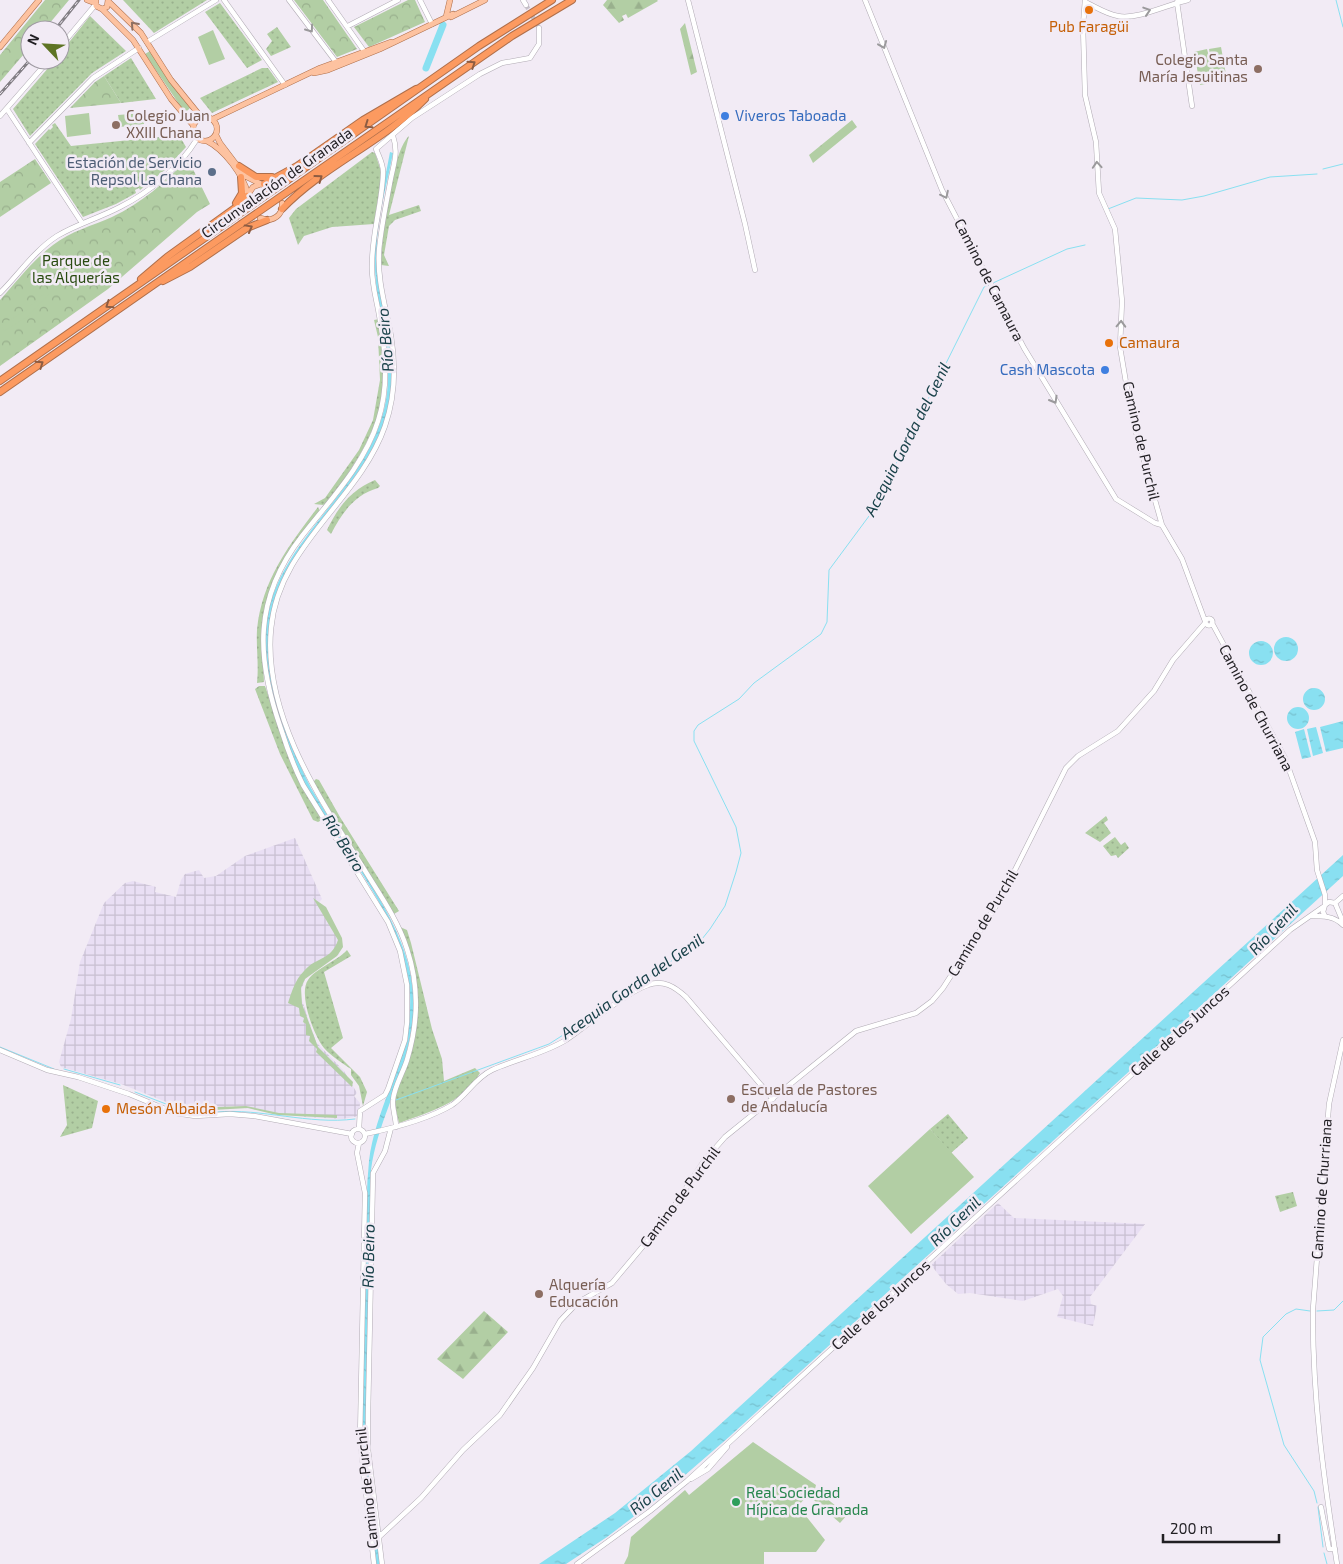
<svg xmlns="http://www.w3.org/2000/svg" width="1343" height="1564" font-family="'Exo 2',sans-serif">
<defs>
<pattern id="industrial-grid" width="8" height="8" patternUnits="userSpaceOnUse" patternTransform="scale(1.25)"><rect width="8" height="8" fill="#e9dff4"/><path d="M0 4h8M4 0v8" fill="none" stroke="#c8bfd1"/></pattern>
<pattern id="grass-dots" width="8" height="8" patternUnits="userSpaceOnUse" patternTransform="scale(1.25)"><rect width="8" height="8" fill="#b2cea4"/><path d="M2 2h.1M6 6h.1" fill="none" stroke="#99b08d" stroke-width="1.8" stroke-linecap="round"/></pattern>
<pattern id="forest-firs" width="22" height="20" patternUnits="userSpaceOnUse" patternTransform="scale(1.25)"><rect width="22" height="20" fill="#b2cea4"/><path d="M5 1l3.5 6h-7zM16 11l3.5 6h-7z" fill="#99b08d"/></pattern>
<pattern id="park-crowns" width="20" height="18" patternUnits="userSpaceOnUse" patternTransform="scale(1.25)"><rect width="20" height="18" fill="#b2cea4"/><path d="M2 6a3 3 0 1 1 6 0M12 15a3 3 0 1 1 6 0" fill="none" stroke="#99b08d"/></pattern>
<pattern id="water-ripples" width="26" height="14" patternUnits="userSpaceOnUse" patternTransform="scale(1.25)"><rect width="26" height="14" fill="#89e0f1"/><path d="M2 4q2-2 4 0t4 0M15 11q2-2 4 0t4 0" fill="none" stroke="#76c0ce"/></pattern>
</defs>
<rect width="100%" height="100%" fill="#f2ebf5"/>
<!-- industrial -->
<path fill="url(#industrial-grid)" d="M295,838L322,899L319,902L341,938L339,954L306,976L300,994L316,1042L344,1071L357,1093L354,1096L360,1103L359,1116L343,1119L304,1117L232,1106L204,1112L179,1107L121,1084L61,1067L59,1062L71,1019L80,962L104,903L125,883L133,881L156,887L155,892L176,897L181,880L185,874L199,870L204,878L216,876L245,856Z
M998,1203L1014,1218L1145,1224L1090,1297L1091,1304L1097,1306L1093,1326L1057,1317L1063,1296L1058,1289L1023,1301L970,1293L958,1294L946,1284L931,1265Z"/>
<!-- grass -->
<path fill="url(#grass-dots)" d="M123,0H207L154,33Z
M220,3L262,60L247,68L205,12Z
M90,16L126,51L92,73L30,136L13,109L55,60H60L64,53L62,51Z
M277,27L291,47L271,56L266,49L272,41L267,34Z
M131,58L156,99L121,103L104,76Z
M262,68H268L278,82L212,113L200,98Z
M55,123L71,146L179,135L186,147L165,170L140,190L139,188L135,190L136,193L116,204L83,217L35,144L49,129L50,130L53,127L52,125Z
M409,136L389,215L419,205L421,211L395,220L389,226L384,255L389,266L381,265C382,239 391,153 409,136Z
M372,152L375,153L382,174L374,224L332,227L304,236L298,245L289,218L296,209Z
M379,319C395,401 375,438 327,503L323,505L314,504L325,498L359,450L373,420L380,380L378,337L374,320Z
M375,480L380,486L378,488C354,495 342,513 331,534L327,530C338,507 351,490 375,480Z
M318,507L320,511L274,582L262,640L264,682L257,683C259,665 256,648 257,630C262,580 289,545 318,507Z
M259,686H265L291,761L322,820L318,822L313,820L280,754L255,689Z
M316,779L319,780L340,817L399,911L394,914L313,782Z
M1106,816L1108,820L1104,823L1111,833L1100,842L1085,833Z
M1115,837L1121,845L1125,842L1129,848L1118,858L1116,855L1111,856L1103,846Z
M400,927L407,930L411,943L432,1029L442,1059L444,1081L475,1068L480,1073C462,1104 429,1112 399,1123L394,1102L416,1029L412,958Z
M347,950L351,956L324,972L343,1038L331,1048L360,1077L367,1092L363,1106L359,1086L351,1075V1069C342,1063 331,1056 324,1048C314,1036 298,994 308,980C316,968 336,962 347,950Z
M63,1085L98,1101L92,1128L60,1137L67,1125Z
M948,1114L968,1138L951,1153L930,1129Z
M1293,1192L1297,1206L1280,1212L1275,1196Z"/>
<!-- forest -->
<path fill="url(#forest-firs)" d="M607,0H657L658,1L628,18L626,14L622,16L624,20L619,23L603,5Z
M685,23L697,72L691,75L680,29Z
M852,120L857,127L813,163L809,155Z
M484,1311L508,1332L463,1379L437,1359Z"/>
<!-- park -->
<path fill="url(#park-crowns)" d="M45,0H69L44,30H30V47L0,82V55Z
M294,0H323L357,49L337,57Z
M408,0H415L425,22L369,47L354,27Z
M104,76L121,103L70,108L95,82Z
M35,159L51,183L0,217V182Z
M188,159L210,204L197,212L108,289L0,366V300C17,281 33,260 53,245C71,231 92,226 112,217C142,203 165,182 188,159Z"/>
<!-- garden -->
<path fill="#b2cea4" d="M213,30L225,59L209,65L198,37Z
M1221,47L1227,80L1200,85L1194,52L1207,49L1213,72L1209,49Z
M150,51L190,108L185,113L145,54Z
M89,113L91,134L67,137L65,116Z
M143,113L144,124L120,127L118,115Z
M44,294H49L27,317L4,331L1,325L24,312Z
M313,898L326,907L342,938L343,947L337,956L305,979L301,988L302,1004L318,1047L353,1082L352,1087L316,1052L317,1049L309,1041L310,1036L306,1035V1024L303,1022L304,1018L300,1016L299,1008L288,1003C292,991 295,980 304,971C317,956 331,961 338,940Z
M246,1106L279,1113L337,1115V1118L277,1115L248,1108L212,1110L217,1107Z
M930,1129L974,1177L911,1234L868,1186Z
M753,1442L816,1485L815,1489L847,1515L840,1523L808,1495L798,1506L825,1540L816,1552H764V1564H624L628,1556L631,1537L685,1490L689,1495Z"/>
<!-- water -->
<path fill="url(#water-ripples)" d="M390,152L393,153C387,186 375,223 377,258C380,308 400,356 388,408C378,451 350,484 323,518C267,589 254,638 285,725C292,746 300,767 311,788C327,815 344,842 361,868C396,925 425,973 409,1042C400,1086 377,1125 371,1170L366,1438L380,1564H376C371,1522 363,1479 362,1438C361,1385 364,1333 366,1280C367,1241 365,1200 369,1161C376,1103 413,1055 410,995C406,919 340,848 304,783C286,749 273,708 267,670C248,560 347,514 379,426C400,369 378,326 375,271C372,231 383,191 390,152Z
M1274 649a12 12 0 1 1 24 0a12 12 0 1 1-24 0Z
M1249 653a12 12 0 1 1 24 0a12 12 0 1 1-24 0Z
M1303 699a11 11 0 1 1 22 0a11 11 0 1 1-22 0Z
M1287 718a11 11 0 1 1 22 0a11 11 0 1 1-22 0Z
M1343,721V748L1326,752L1320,727Z
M1316,727L1323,753L1313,756L1307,729Z
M1304,729L1311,757L1302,759L1295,732Z
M1343,855V876L729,1437L662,1495L607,1537L566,1564H539L615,1513L691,1451Z"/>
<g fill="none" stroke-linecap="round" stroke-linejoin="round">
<!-- stream -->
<path stroke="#89e0f1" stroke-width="1" d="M1336,0L1343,27
M1323,169L1343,164
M1108,209L1136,198L1182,200L1204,196L1270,177L1317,174
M993,283L1067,249L1085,245
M617,1000L702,939L710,929L725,906L736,872L741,853L736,827L694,741V731L698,725L739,699L754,683L821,634L827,622L829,570L872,512L981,293L984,287L989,285
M0,1047L54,1069
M64,1069L120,1085
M135,1092L184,1111L204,1113
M396,1100L549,1044L610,1005
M216,1112C262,1108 308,1125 355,1119
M1310,1311L1296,1309L1286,1314L1263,1337L1260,1360L1284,1445L1314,1491L1317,1503
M1317,1311L1334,1310L1343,1301
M1318,1507L1323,1547
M1324,1553L1327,1564"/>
<!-- river -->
<path stroke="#89e0f1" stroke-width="7" d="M426,68L443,25"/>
<!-- minor-tunnel -->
<path stroke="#c8c2cb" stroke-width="4.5" stroke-dasharray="4.5 2" stroke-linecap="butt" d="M526,5L539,28"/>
<defs>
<path id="minor" d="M224,0L285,85
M289,0L336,62
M328,0L364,51
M420,0L432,24
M523,0L526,5
M688,0L745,224L755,270
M865,0L942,190L1024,348L1116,499L1155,523L1162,525
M1085,0L1083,26L1085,95L1096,142L1099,193L1115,229L1122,301L1120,347L1132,418L1162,525L1182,559L1205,621
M1085,2C1096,7 1106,14 1118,16C1137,20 1169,4 1188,0
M1177,2L1192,106
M348,26L398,0
M147,42L216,0
M60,47L96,4
M7,109L82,223
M0,116L49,60
M393,136C399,154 393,165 390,183C386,205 381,228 379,251C377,280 386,308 391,336C396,366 395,397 385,426C359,501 278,545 271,629C263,715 320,799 364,869C380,895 398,920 407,949C419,985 418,1024 407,1060C403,1073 394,1087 393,1100C392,1108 396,1118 396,1127
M29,143L93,78L139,48
M0,293C19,274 34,251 57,236C77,224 99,218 120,207C150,192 179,168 197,139
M1205.5 622a3.5 3.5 0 1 1 7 0a3.5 3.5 0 1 1-7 0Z
M1212,623L1285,758L1315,842L1317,870L1325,895V905
M1335,903L1343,896
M1311,916C1323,916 1334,916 1343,925
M1325,916L1323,912L1325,905L1329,902L1335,903L1343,922
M0,1050L47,1070L78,1077L129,1094L175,1113L195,1116L230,1114L254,1116L352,1134
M359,1129L360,1111L385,1095L388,1089L405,1040L407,1022V985L400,951L388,922L303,785C294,767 287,748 281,729C256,658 253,599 302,536C330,500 364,465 378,421C390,383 385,347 378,309C375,294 371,279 372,264C372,233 382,204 383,174C384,165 379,157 376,149L412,118L480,74L502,63L530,58L539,44V28
M351 1136a7 7 0 1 1 14 0a7 7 0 1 1-14 0Z
M365,1134C394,1128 427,1120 452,1105C467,1095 475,1078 492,1070C516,1059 543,1054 566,1040C588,1025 625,993 648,985C663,979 675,987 686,997L773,1099
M359,1143L357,1153L365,1193L360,1439L374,1564
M691,1479L708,1469L727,1447
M1321,1507L1329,1549H1335
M379,1537L421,1498L463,1450L500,1415L533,1368L560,1321L577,1303L612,1283L665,1220L704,1161L725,1137L856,1031L916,1013L932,1001L943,988L1001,898L1066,768L1078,756L1118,731L1154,691L1173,660L1205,623
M382,1564L368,1449V1414L373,1173L385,1151L391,1128
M577,1564L650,1511L687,1481L1290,930L1323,907
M1337,1564C1324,1480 1312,1395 1313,1309L1329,1104L1343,1040"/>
<path id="major" d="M87,0L95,3
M96,0V6L102,9L107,7L108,0
M108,1L141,33L171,80L201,117
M102,9L133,40L171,99L193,125
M446,17L450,0
M451,17L485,0
M0,47L39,0
M314,73L328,70L380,49L453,14
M193 129a12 12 0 1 1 24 0a12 12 0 1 1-24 0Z
M213,119L320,68L391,42
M216,135L220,143L245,176L261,184
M207,141C225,150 243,175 248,194
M248,203L247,196L253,187L261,184L271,188
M260,218L267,220C277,219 283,213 282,203"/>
<path id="highway" d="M239,166L256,177H272
M288,180L479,46L552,0
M264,184L297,166L363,120L416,89
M293,188L512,36L572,0
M236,203L242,193L241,177
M282,209C323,166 383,142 425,99
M141,279L167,257L235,208L247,196
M163,281L190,267L247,228L267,220
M0,381L235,217
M0,392L241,224"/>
</defs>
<!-- minor casing -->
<use href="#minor" stroke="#b1abb4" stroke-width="5.5"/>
<!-- major casing -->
<use href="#major" stroke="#af6f4b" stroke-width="6"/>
<!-- highway casing -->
<use href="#highway" stroke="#af6f4b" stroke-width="8"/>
<!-- minor -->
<use href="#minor" stroke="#fff" stroke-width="4.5"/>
<!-- major -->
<use href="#major" stroke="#fdc2a0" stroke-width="5"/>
<!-- highway -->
<use href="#highway" stroke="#fc9a60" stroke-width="6"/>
<defs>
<path id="rail" d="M55,30L79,0
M0,94L30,60"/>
</defs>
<!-- rail casing -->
<use href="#rail" stroke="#827e84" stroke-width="3"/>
<!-- rail -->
<use href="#rail" stroke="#f2ebf5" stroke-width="1" stroke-dasharray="4" stroke-linecap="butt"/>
<defs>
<path id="highway-bridge" d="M235,217L288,180
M241,224L293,188"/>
</defs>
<!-- highway-bridge casing -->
<use href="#highway-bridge" stroke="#af6f4b" stroke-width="8" stroke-linecap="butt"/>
<!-- highway-bridge -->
<use href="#highway-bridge" stroke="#fc9a60" stroke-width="6"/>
</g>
<!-- one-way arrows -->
<defs><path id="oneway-chevron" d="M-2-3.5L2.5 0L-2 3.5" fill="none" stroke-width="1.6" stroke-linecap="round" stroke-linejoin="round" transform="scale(1.25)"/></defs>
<g stroke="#9b9a9c">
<use href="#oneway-chevron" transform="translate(1147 11) rotate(-18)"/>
<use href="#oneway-chevron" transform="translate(310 29) rotate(54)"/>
<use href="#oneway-chevron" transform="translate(883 45) rotate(68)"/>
<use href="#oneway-chevron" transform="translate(1097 165) rotate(-94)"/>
<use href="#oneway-chevron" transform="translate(945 195) rotate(64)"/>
<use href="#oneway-chevron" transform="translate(1121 324) rotate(-88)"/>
<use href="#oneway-chevron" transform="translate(1054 400) rotate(60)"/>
</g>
<use stroke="#8f7062" href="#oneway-chevron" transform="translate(134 25) rotate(-132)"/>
<g stroke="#8e5c42">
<use href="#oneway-chevron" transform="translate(472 64) rotate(-34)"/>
<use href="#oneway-chevron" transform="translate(368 125) rotate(145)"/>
<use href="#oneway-chevron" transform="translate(319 178) rotate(-36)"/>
<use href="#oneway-chevron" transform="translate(249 228) rotate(-29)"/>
<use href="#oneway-chevron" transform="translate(109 305) rotate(145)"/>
<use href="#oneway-chevron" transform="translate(40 364) rotate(-35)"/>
</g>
<!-- markers -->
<g fill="#e8710a" stroke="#f2ebf5" stroke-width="2">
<circle cx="1089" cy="10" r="5"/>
<circle cx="1109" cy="343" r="5"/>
<circle cx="106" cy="1109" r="5"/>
</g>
<g fill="#8d6e63" stroke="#f2ebf5" stroke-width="2">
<circle cx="1258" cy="69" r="5"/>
<circle cx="116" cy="125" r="5"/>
<circle cx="731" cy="1099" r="5"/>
<circle cx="539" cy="1294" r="5"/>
</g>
<g fill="#3f7fe0" stroke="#f2ebf5" stroke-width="2">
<circle cx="725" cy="116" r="5"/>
<circle cx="1105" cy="370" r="5"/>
</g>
<circle fill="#5c6f8a" stroke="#f2ebf5" stroke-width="2" cx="212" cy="172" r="5"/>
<circle fill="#2e9e5b" stroke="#f2ebf5" stroke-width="2" cx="736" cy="1502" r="5"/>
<g text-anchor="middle" stroke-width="5" stroke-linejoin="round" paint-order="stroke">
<!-- food labels -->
<g font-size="15" fill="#c56008" stroke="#f2ebf5" text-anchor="start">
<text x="1089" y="32" text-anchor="middle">Pub Faragüi</text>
<text x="1119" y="348">Camaura</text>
<text x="116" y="1114">Mesón Albaida</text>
</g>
<!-- education labels -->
<g font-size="15" fill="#785e54" stroke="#f2ebf5" text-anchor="start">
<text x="1248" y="65" text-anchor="end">Colegio Santa<tspan x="1248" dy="17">María Jesuitinas</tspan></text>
<text x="126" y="121">Colegio Juan<tspan x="126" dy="17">XXIII Chana</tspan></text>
<text x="741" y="1095">Escuela de Pastores<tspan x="741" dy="17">de Andalucía</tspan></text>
<text x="549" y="1290">Alquería<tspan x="549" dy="17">Educación</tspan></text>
</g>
<!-- shop labels -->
<g font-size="15" fill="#366cbe" stroke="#f2ebf5" text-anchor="start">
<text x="735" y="121">Viveros Taboada</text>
<text x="1095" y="375" text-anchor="end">Cash Mascota</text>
</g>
<!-- service labels -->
<g font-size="15" fill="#4e5e75" stroke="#f2ebf5" text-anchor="end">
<text x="202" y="168">Estación de Servicio<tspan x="202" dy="17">Repsol La Chana</tspan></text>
</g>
<!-- street labels -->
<g font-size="15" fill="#211f23" stroke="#f2ebf5">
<text transform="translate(277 183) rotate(-35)" y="5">Circunvalación de Granada</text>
<text transform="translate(989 280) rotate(63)" y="5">Camino de Camaura</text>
<text transform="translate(1141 441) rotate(77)" y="5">Camino de Purchil</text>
<text transform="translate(1256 708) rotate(62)" y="5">Camino de Churriana</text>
<text transform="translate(983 923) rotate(-59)" y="5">Camino de Purchil</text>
<text transform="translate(1180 1031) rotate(-42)" y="5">Calle de los Juncos</text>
<text transform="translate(1322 1189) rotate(-86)" y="5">Camino de Churriana</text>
<text transform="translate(680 1197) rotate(-53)" y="5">Camino de Purchil</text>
<text transform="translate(881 1305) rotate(-42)" y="5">Calle de los Juncos</text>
<text transform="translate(367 1488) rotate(-96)" y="5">Camino de Purchil</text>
</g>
<!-- park labels -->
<g font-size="15" fill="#294b11" stroke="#f2ebf5">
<text x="76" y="266">Parque de<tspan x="76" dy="17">las Alquerías</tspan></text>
</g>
<!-- leisure labels -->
<g font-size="15" fill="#27864d" stroke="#f2ebf5" text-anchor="start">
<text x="746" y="1498">Real Sociedad<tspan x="746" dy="17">Hípica de Granada</tspan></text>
</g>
<!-- water labels -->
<g font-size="16" font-style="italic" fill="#1a424a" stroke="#f2ebf5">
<text transform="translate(385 340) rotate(-95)" y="6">Río Beiro</text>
<text transform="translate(907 439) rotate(-63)" y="6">Acequia Gorda del Genil</text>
<text transform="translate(344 843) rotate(58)" y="6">Río Beiro</text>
<text transform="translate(1273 929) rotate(-47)" y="6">Río Genil</text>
<text transform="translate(632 986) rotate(-35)" y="6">Acequia Gorda del Genil</text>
<text transform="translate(955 1221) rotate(-44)" y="6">Río Genil</text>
<text transform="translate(368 1256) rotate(-89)" y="6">Río Beiro</text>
<text transform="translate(656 1491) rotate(-39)" y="6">Río Genil</text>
</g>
</g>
<!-- north arrow -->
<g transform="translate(45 45) rotate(295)"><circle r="24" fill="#f2ebf5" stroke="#9e99a1"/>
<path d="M0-4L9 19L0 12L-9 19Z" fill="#5e7424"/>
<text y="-8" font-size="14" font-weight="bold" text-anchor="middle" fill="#211f23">N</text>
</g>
<!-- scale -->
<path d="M1163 1534v8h116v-8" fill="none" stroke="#211f23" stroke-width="2.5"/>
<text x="1170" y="1534" font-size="15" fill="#211f23" stroke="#f2ebf5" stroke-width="4" paint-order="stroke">200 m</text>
</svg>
